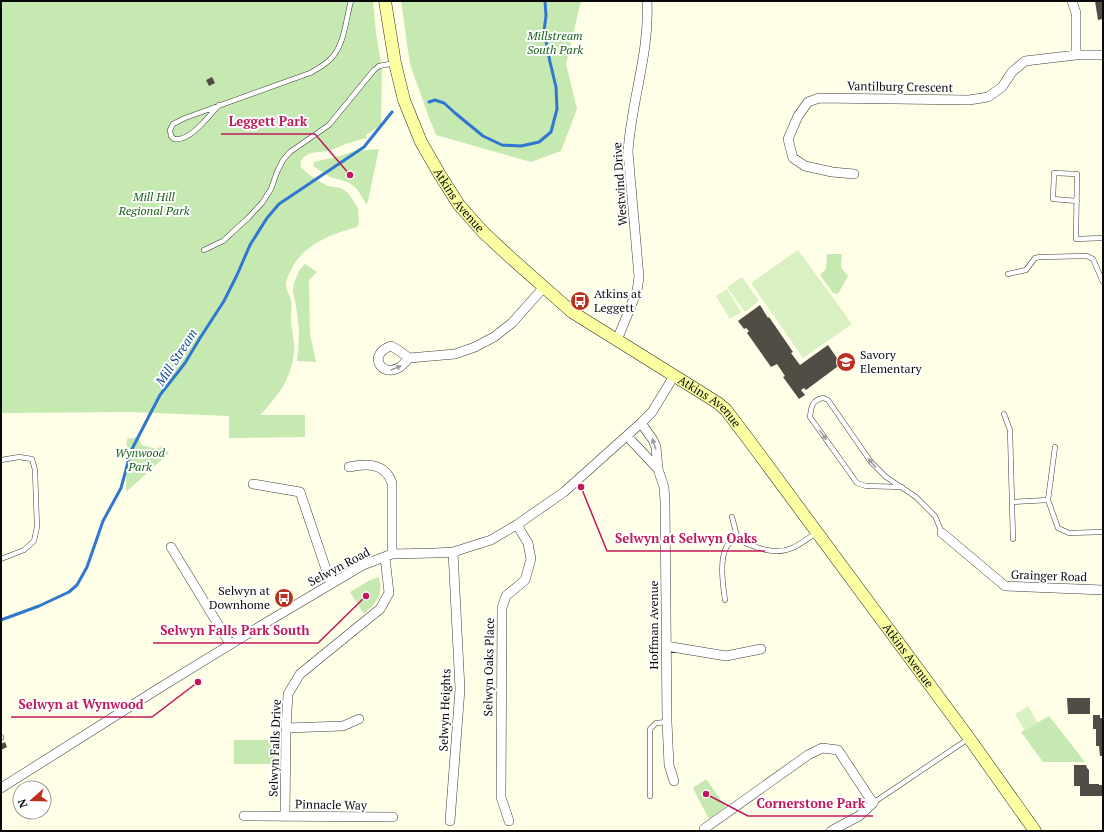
<svg xmlns="http://www.w3.org/2000/svg" width="1104" height="832" font-family="'PT Serif',serif">
<rect width="100%" height="100%" fill="#fffee6"/>
<!-- green -->
<path fill="#c5e9b0" d="M1,1H373L376,33L382,68L381,125L366,135L367,138L348,143L329,151L310,153L304,157L301,161V167L308,174L317,180L328,186L341,188L348,193L358,208L359,224L357,227C332,234 304,244 292,268C289,274 286,279 286,286C287,291 290,296 291,300C292,307 291,315 291,322C292,332 295,342 294,352C291,380 278,396 260,415H305V437L229,438V416L129,412L1,413Z
M401,1H581L566,64L577,109L561,151L531,162L436,135L428,115L410,64Z
M379,149L367,205L357,189L348,182L330,177L313,166L314,162L340,156L354,151Z
M827,254H842L841,268L848,276L838,294L833,293L820,275L826,269Z
M305,264L317,272L309,280L310,334L316,362L297,361L298,353L299,331L296,305L293,292L294,283L300,269Z
M137,437L142,445L156,449L162,446L169,453L126,492L127,439Z
M379,577C384,595 376,603 364,614L350,592L370,580Z
M1049,716L1085,762H1043L1021,732Z
M234,740H279V764H234Z
M706,779L726,807L709,819L699,800L693,788Z"/>
<!-- pitch -->
<path fill="#d9f0c2" d="M798,250L852,324L803,358L751,283Z
M742,277L759,301L745,312L727,287Z
M727,289L741,312L730,319L716,296Z
M1028,706L1038,723L1024,730L1015,714Z"/>
<g fill="none" stroke-linecap="round" stroke-linejoin="round">
<!-- stream -->
<path stroke="#2f77d0" stroke-width="3" d="M429,102L435,100L444,103L455,113L483,136L502,145L521,146L539,142L551,132L557,109L556,87L550,62L544,31L546,16L545,1
M1,620L39,606L69,592L77,585L87,567L103,521L121,488L131,451L148,418L160,395L185,363L200,338L224,301L237,275L250,245L267,218L279,204L364,147L392,112"/>
</g>
<!-- building -->
<path fill="#524c46" d="M1095,1H1103V19L1098,20Z
M212,77L215,83L209,86L206,80Z
M760,305L768,318L769,317L793,352L791,353L800,365L828,345L841,364L806,390L804,388L801,390L805,395L799,399L783,377L785,376L777,364L771,367L747,333L749,331L746,328L744,329L738,321Z
M1067,698H1090V714H1068Z
M1093,715H1100V718H1103V756H1100L1099,746H1096V729H1093Z
M5,742L7,747L1,750V744Z
M1074,765H1086L1087,768L1089,770V784H1099V785H1103V796H1080V786H1074Z"/>
<g fill="none" stroke-linecap="round" stroke-linejoin="round">
<defs>
<path id="lane" d="M219,105C209,116 190,142 174,139L171,136L170,130L173,124L185,118L310,73C315,70 321,67 326,63C345,49 345,22 351,1
M1077,201L1053,199L1054,173L1077,174L1076,239L1103,238
M204,250L223,241L248,218L262,203L271,189L277,172L283,160L290,152L329,125L374,70L379,66L395,63
M1008,274L1026,270L1035,258L1040,257L1087,256L1093,259L1103,282
M1004,414L1010,430L1013,539
M1055,447L1048,500L1058,528L1069,533L1103,532
M1,460L19,457L32,459L35,470L37,527L34,541L24,550L1,559
M902,487L866,486L857,483L810,417C811,407 812,400 823,398L828,400L871,462L886,477L916,497L935,516L942,533
M1012,502L1048,500
M732,517L738,540C755,547 774,556 792,548C800,545 808,538 816,533
M725,600C723,586 719,559 727,546C729,542 733,541 738,540
M1,737V738
M650,796V729L656,723L667,722
M873,803L968,739"/>
<path id="street" d="M1072,1L1076,13V55
M854,174L832,172L805,166L793,158L788,139L798,116L808,102L819,98L969,100L988,97L1002,87L1012,72L1025,61L1076,55H1103
M617,340L637,291L639,277L628,152C631,102 650,52 647,1
M409,358C406,361 403,365 400,367C381,379 367,354 391,346L398,350L409,358L455,354L475,347L494,337L512,323L544,287
M641,423L653,440L656,447L658,469L664,487L665,501L667,722L669,765L674,781
M627,436L658,469
M349,467C367,463 385,463 392,483V554
M253,484L300,492L331,584
M942,533L1005,586L1103,590
M171,547L230,644
M666,646L726,656L761,649
M286,728L343,726L359,719
M1,788L161,687L267,622L363,565L392,554L435,553L453,552L491,540L518,524L564,492L641,423L652,412L674,376
M244,816L393,817
M285,816L286,728L288,694L300,674L380,609L389,593L385,557
M450,821L460,689L453,552
M509,821L501,797L502,608L506,596L525,580L531,559L528,543L520,530L518,524
M704,831V829L808,755L822,748L838,750L873,803L859,816L831,831"/>
<g id="secondary">
<path id="s1" d="M385,1L395,63L404,100L421,142L440,175L459,205L483,232L511,258L572,312L718,403L726,410L748,439L969,738L1035,831"/>
</g>
</defs>
<!-- lane casing -->
<use href="#lane" stroke="#3c3c3c" stroke-width="5.5"/>
<!-- street casing -->
<use href="#street" stroke="#3c3c3c" stroke-width="10"/>
<!-- secondary casing -->
<use href="#secondary" stroke="#2b2b2b" stroke-width="13"/>
<!-- lane -->
<use href="#lane" stroke="#fff" stroke-width="4.5"/>
<!-- street -->
<use href="#street" stroke="#fff" stroke-width="9"/>
<!-- secondary -->
<use href="#secondary" stroke="#fbffa1" stroke-width="12"/>
</g>
<!-- one-way arrows -->
<defs><path id="oneway-solid" d="M-6-.8H1V-3.2L6.5 0L1 3.2V.8H-6Z"/></defs>
<g fill="#9d9d9d">
<use href="#oneway-solid" transform="translate(396 368) rotate(-23)"/>
<use href="#oneway-solid" transform="translate(823 435) rotate(54)"/>
<use href="#oneway-solid" transform="translate(654 444) rotate(-109)"/>
<use href="#oneway-solid" transform="translate(872 463) rotate(-131)"/>
</g>
<!-- icons -->
<defs>
<symbol id="bus-disc" viewBox="-11 -11 22 22"><circle r="9.5" fill="#bb301f" stroke="#fff"/><path d="M-5-6H5V4H4V6H2V4H-2V6H-4V4H-5ZM-3.5-4V0h7V-4ZM-3.5 1.2v1.5H-2V1.2ZM2 1.2v1.5H3.5V1.2Z" fill="#fff"/></symbol>
<symbol id="school-disc" viewBox="-11 -11 22 22"><circle r="9.5" fill="#bb301f" stroke="#fff"/><path d="M0-5L7-2L0 1L-7-2ZM-4 1L0 2.5L4 1V4Q0 6-4 4Z" fill="#fff"/></symbol>
</defs>
<g fill-rule="evenodd">
<use href="#bus-disc" x="569" y="290" width="22" height="22"/>
<use href="#school-disc" x="835" y="351" width="22" height="22"/>
<use href="#bus-disc" x="273" y="587" width="22" height="22"/>
</g>
<g text-anchor="middle" stroke-width="4" stroke-linejoin="round" paint-order="stroke">
<!-- park labels -->
<g font-size="12" font-style="italic" fill="#1d611a" stroke="#fff">
<text x="555" y="40">Millstream<tspan x="555" dy="14">South Park</tspan></text>
<text x="154" y="201">Mill Hill<tspan x="154" dy="14">Regional Park</tspan></text>
<text x="140" y="457">Wynwood<tspan x="140" dy="14">Park</tspan></text>
</g>
<!-- street labels -->
<g font-size="12" fill="#090909" stroke="#fff">
<text transform="translate(900 87) rotate(1)" y="4">Vantilburg Crescent</text>
<text transform="translate(620 184) rotate(-94)" y="4">Westwind Drive</text>
<text dy="4" stroke="none"><textPath href="#s1" startOffset="216">Atkins Avenue</textPath></text>
<text dy="4" stroke="none"><textPath href="#s1" startOffset="540">Atkins Avenue</textPath></text>
<text transform="translate(339 567) rotate(-28)" y="4">Selwyn Road</text>
<text transform="translate(1049 576) rotate(2)" y="4">Grainger Road</text>
<text transform="translate(654 625) rotate(-90)" y="4">Hoffman Avenue</text>
<text dy="4" stroke="none"><textPath href="#s1" startOffset="864">Atkins Avenue</textPath></text>
<text transform="translate(489 667) rotate(-89)" y="4">Selwyn Oaks Place</text>
<text transform="translate(445 710) rotate(-88)" y="4">Selwyn Heights</text>
<text transform="translate(275 748) rotate(-88)" y="4">Selwyn Falls Drive</text>
<text transform="translate(331 805) rotate(1)" y="4">Pinnacle Way</text>
</g>
<!-- poi labels -->
<g font-size="12" fill="#090909" stroke="#fff" text-anchor="start">
<text x="594" y="298">Atkins at<tspan x="594" dy="14">Leggett</tspan></text>
<text x="860" y="359">Savory<tspan x="860" dy="14">Elementary</tspan></text>
<text x="270" y="595" text-anchor="end">Selwyn at<tspan x="270" dy="14">Downhome</tspan></text>
</g>
<!-- water labels -->
<g font-size="13" font-style="italic" fill="#124a9c" stroke="#fff">
<text transform="translate(176 357) rotate(-57)" y="5">Mill Stream</text>
</g>
</g>
<!-- callouts -->
<path fill="none" stroke="#c2185b" stroke-width="1.5" d="M350 175L315 134H221M581 487L607 551H765M366 596L318 643H153M198 682L152 717H11M706 794L748 816H873"/>
<g fill="#c2185b" stroke="#fff" stroke-width="1.5">
<circle cx="350" cy="175" r="4"/>
<circle cx="581" cy="487" r="4"/>
<circle cx="366" cy="596" r="4"/>
<circle cx="198" cy="682" r="4"/>
<circle cx="706" cy="794" r="4"/>
</g>
<g font-size="13" text-anchor="middle" font-weight="bold" fill="#c2185b" stroke="#fff" stroke-width="4" stroke-linejoin="round" paint-order="stroke">
<text x="268" y="126">Leggett Park</text>
<text x="686" y="543">Selwyn at Selwyn Oaks</text>
<text x="235" y="635">Selwyn Falls Park South</text>
<text x="81" y="709">Selwyn at Wynwood</text>
<text x="811" y="808">Cornerstone Park</text>
</g>
<!-- border -->
<rect width="1104" height="832" fill="none" stroke="#090909" stroke-width="4"/>
<!-- north arrow -->
<g transform="translate(32 800) rotate(250)"><circle r="19" fill="#ffffff" stroke="#9d9d9d"/>
<path d="M0-3L7 15L0 10L-7 15Z" fill="#bb301f"/>
<text y="-6" font-size="11" font-weight="bold" text-anchor="middle" fill="#090909">N</text>
</g>
</svg>
